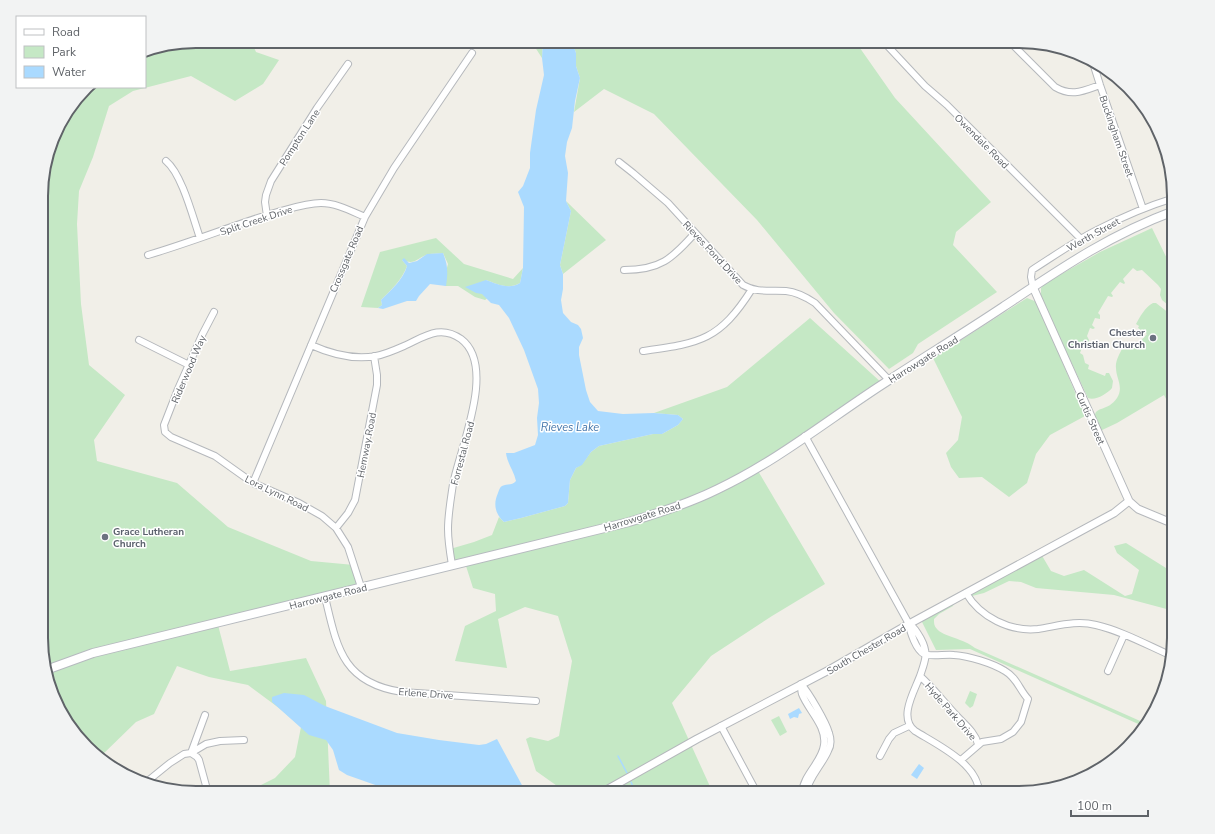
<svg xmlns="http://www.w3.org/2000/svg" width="1215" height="834" font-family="'Nunito Sans',sans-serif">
<rect width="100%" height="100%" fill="#f1efe8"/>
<!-- green -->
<path fill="#c5e8c5" d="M196,41H251L256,52L279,60L263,84L235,101L191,76L133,91L109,106L93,157L79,191L77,224L81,304L89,365L125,395L94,440L97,461L177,483L228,527L311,561L354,565L361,587L215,623L46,670L42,658V176L57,127L88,87H145V51Z
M531,41H543L542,58Z
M572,41H855L895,98L991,202L956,232L953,245L997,292L918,344L913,353L889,369L834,313L757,220L654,114L604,89L574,112L580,78L576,66V53Z
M566,201L606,240L563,274L560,265L571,211Z
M1152,228L1174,273V310L1162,300L1160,295L1161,289L1158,285L1142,270L1137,271L1133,268L1123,279L1125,283L1124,284L1120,282L1111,293L1113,296L1112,297L1108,296L1098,313L1100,315V319L1095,318L1092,325L1095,328L1093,329L1090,328L1087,336L1089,340L1088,343L1084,342L1080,353L1083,355L1085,363L1089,365L1088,369L1105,376L1106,373H1109L1113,381L1112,388C1107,394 1095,401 1088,398L1041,298V288L1044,284L1100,252Z
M436,238L464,264L513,279L523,268L520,283C508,290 497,284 486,280L489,297L485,300L475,297L458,286H445L443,282L448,264L443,253C438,254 431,253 426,255C416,259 415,265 402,260L407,266C402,280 391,290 381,300L382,305L378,308L361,307L380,252Z
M1027,298L1037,302L1085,416L1050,435L1036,454L1027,483L1009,497L982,477L959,478L951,467L946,453L958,440L962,417L933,358Z
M1153,303H1156L1174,317V414L1164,395L1117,423L1100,431C1086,401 1105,416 1117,398C1124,387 1116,378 1116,368C1115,361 1120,353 1123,347L1126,350L1127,348L1128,349L1133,344L1136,346L1147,334L1138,328L1139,326L1136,324C1140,317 1145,307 1153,303Z
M810,318L883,384L743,476L651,515L452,565L450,549L474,542L492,535L499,517L504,522L521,518L565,506L568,503L570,480L576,468L582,464L591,452L599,446L653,434H662L678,425L683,419L678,415L654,413L727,387Z
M758,471L825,584L772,616L711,656L672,703L713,793H567L536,771L526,739L530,737L548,741L559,736L572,661L558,616L525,607L498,619L507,668L455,661L465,626L496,611L495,594L473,588L466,566L612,530Z
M1126,543L1174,573V611L1114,595L1036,588L1021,582L1009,581L984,593L968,597L965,596L1041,554L1051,571L1064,576L1084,570L1125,596L1132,594L1139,570L1117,553L1114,546Z
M954,602L953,606L939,614L934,619C934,623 934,626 937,629C942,636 965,639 975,648L1147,724L1145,727L970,649L936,650L921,620Z
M218,625L230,671L306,658L326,701L330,793H261L259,786L275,778L295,757L301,727L279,708L248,685L209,677L177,666L154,714L136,722L99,758L62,715L47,673L96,656L193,633Z
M970,691L977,694L973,706L970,708L965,703Z
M779,716L787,732L780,736L771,720Z"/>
<!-- water -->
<path fill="#aadaff" d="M543,41H572L576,53V66L580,78L575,101L572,128L567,142L565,156L568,173L566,201L571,211L560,265L563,274V289L561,300L563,313L571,322L578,325L581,329L583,338L579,347V355L586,390L590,402L598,411L623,414L654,413L678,415L683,419L678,425L662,434H653L599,446L591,452L582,465L576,468L570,480L568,503L565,506L521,518L504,522C495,514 493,504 498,493C499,490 500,487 502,486C507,483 512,486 516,481C514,471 507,463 506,453H514L535,445L538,435L537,418L539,403L538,389L524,350L509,318L499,305L491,303L482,294L476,293L465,287L486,280C497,284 509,290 520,283L523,268L524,207L518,192L523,186L530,168V153L536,110L544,75L542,58Z
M443,253C448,265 448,273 446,286L430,284L419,296L416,301H407L383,309L378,308L382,305L381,300C391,290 403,280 407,266L402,260L404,258L409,263L417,261L427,254Z
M284,693L304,695L325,706L397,733L439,740L479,745L486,744L497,739L523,787L513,793H398L347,775L339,770L333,750L326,740L309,735L272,702V697Z
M799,708L802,713L799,714L798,718L794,717L790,719L788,714Z
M919,764L924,768L917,779L911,775Z"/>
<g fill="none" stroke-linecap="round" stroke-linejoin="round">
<!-- stream -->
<path stroke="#aadaff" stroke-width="1.5" d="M618,756L627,773
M631,782L636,793"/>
<defs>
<path id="minor" d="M883,41L925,86L947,105L1081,239
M1009,41L1055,87C1072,97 1083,91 1100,85
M1094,62V66L1100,85L1143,209
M166,161C182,174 193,218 200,238
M619,162L633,173L668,203L743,285C757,293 770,290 786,291C797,292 806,297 815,303L889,380
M267,216L265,202L266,195L271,181L317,108L348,64
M148,255C189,243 229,227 270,214C287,210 304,203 321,203C336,203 351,211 365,217
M624,270C660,270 672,259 695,233
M1033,287L1031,277L1032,270C1054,256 1075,241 1097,230C1122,217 1148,206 1174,198
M214,312L202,335L178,389L164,425L165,432L171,437L215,456L253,483L299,503L322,516L336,528L348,547L361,587
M139,340L189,365
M311,345C331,354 354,360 376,356C386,354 395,350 404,346C424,337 440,324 461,339C497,366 460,448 453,484C451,498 448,514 448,529C448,541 450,553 452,565
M643,351C700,343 719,341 752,289
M805,436L909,624C910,632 916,650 924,654C930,657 946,654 954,655C969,656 992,663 1005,671C1017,678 1019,689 1028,699L1021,722L1013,732L1001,739L982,742L961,760
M253,483L365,217L394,168L472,53
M336,528L348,513L355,500L377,385V375L374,356
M966,593C980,617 1010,632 1038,629C1058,626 1076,620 1096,625C1122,631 1147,645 1172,656
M325,597C337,647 342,683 402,692L536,701
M909,624C915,628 917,632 921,639C929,654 925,661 920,676C933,688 944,702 956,715C964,724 975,732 978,744
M1108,671L1124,635
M920,676C914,692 898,718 915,731C936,744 979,764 979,793
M801,684C809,693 826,722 829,733C831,739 831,746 828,751C822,765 808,778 806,793
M801,684C801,687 801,691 802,694C808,710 827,726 824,745C822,762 803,775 802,793
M205,715L191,753L197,757L199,760L208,793
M721,726L757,793
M880,756L889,739L894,733L909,726
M144,784L170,763L184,754L191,753L206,744L220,741L244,740"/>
<path id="tertiary" d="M1033,287L1129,501L1138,509L1174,524
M601,793L697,739L829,670L909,624L1114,513L1129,501"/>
<path id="secondary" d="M46,670L93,653L629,522C659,513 690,503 718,489C777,461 829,419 883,384C923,358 964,333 1003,307C1060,269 1109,235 1174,211"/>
</defs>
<!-- minor casing -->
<use href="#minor" stroke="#b5b8bc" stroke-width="8"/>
<!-- tertiary casing -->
<use href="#tertiary" stroke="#b5b8bc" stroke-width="9"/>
<!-- secondary casing -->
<use href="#secondary" stroke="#b6babf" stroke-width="10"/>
<!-- minor -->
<use href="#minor" stroke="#fff" stroke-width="6"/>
<!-- tertiary -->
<use href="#tertiary" stroke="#fff" stroke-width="7"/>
<!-- secondary -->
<use href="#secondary" stroke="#fff" stroke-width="8"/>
</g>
<!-- markers -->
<g fill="#6b7280" stroke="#fff" stroke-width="1.5">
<circle cx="1153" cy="338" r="4"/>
<circle cx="105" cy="537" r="4"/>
</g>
<g text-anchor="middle" stroke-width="3" stroke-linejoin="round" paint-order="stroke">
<!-- street labels -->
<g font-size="10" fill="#5f6368" stroke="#fff">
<text transform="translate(1117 136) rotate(71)" y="4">Buckingham Street</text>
<text transform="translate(299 137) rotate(-57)" y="4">Pompton Lane</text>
<text transform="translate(982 141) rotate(45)" y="4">Owendale Road</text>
<text transform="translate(256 220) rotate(-18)" y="4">Split Creek Drive</text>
<text transform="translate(1093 234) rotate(-29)" y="4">Werth Street</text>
<text transform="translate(713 252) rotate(47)" y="4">Rieves Pond Drive</text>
<text transform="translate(346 259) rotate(-67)" y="4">Crossgate Road</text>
<text transform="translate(923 359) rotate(-32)" y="4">Harrowgate Road</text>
<text transform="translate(188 369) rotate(-67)" y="4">Riderwood Way</text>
<text transform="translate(1091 418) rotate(66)" y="4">Curtis Street</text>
<text transform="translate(366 445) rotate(-79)" y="4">Hemway Road</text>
<text transform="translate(462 453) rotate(-75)" y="4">Forrestal Road</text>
<text transform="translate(277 493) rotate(26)" y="4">Lora Lynn Road</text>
<text transform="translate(642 516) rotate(-17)" y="4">Harrowgate Road</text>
<text transform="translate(328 596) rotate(-14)" y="4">Harrowgate Road</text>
<text transform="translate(866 649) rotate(-30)" y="4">South Chester Road</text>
<text transform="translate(426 693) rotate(4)" y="4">Erlene Drive</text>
<text transform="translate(951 711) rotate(49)" y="4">Hyde Park Drive</text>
</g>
<!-- worship labels -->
<g font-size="10" font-weight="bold" fill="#5b616d" stroke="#fff" text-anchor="end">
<text x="1145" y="336">Chester<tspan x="1145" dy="12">Christian Church</tspan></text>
<text x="113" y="535" text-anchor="start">Grace Lutheran<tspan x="113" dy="12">Church</tspan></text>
</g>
<!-- water labels -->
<g font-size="11" font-style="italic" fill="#4174aa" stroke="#fff">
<text x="570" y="431">Rieves Lake</text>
</g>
</g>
<!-- crop -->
<path d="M0 0H1215V834H0ZM196 48H1019A148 148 0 0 1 1167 196V638A148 148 0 0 1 1019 786H196A148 148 0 0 1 48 638V196A148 148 0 0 1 196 48Z" fill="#f2f3f3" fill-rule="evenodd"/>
<path fill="none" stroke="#5f6368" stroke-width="2" d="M196 48H1019A148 148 0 0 1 1167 196V638A148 148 0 0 1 1019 786H196A148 148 0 0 1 48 638V196A148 148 0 0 1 196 48Z"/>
<!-- legend -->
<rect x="16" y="16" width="130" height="72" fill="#ffffff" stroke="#bfc1c3"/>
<rect x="24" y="29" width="20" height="6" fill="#ffffff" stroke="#bfc1c3"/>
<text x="52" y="36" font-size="12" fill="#5f6368">Road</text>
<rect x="24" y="46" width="20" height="12" fill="#c5e8c5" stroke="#bfc1c3"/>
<text x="52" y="56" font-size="12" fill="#5f6368">Park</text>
<rect x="24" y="66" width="20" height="12" fill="#aadaff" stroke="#bfc1c3"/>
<text x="52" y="76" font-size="12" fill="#5f6368">Water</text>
<!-- scale -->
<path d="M1071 810v6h77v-6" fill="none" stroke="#5f6368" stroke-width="2"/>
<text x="1077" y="810" font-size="12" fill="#5f6368" stroke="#ffffff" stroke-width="3" paint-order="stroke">100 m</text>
</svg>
